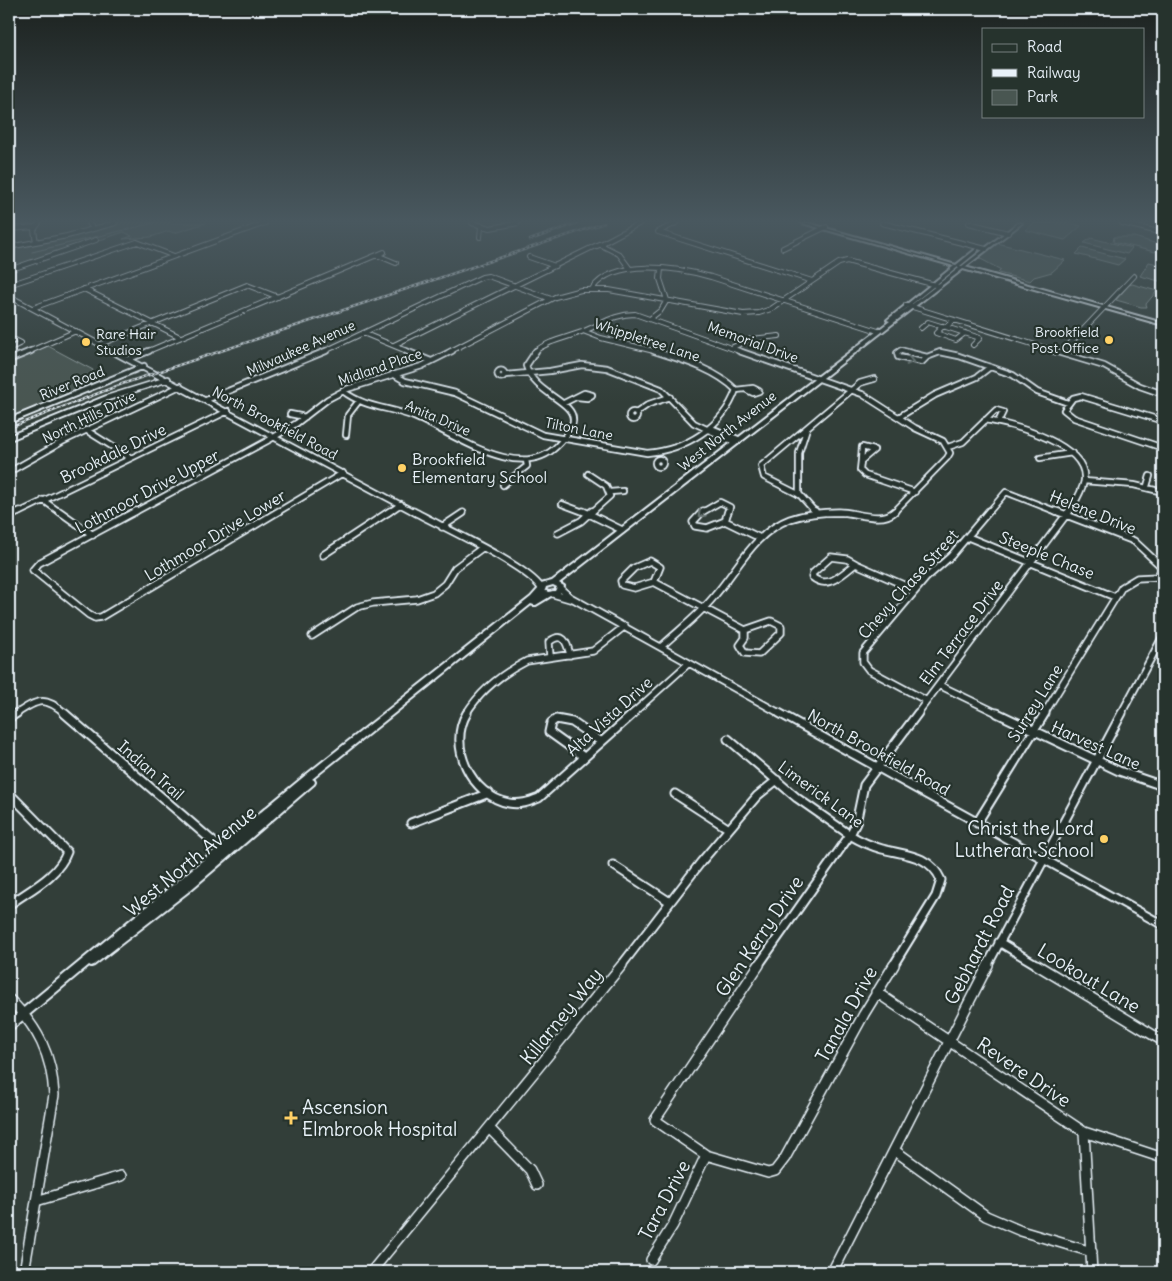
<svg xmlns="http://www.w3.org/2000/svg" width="1172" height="1281" font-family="Delius,sans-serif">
<rect width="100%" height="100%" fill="#323e39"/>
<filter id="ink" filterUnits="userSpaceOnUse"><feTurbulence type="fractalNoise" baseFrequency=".02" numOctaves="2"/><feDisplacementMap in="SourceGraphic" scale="10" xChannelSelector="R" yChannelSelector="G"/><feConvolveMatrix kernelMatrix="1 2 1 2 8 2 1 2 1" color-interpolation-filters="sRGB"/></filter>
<g filter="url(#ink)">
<!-- green -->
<path fill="#495651" stroke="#98a4a4" d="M116,223H206L174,233L169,231L151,237L123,239L132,236L124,232L100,240L95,238L14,267L9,264V248Z
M1034,223H1070L1081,226L1065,240L1025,230Z
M1114,237H1134L1161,245L1155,252L1113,242Z
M1091,238L1132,248L1127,254L1084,243Z
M997,243L1065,260L1052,272L1034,277L1030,281L998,273L1001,270L979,258Z
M1082,248L1125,259L1118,265L1076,254Z
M1149,262L1163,265V282L1140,276Z
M1132,284L1157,291L1146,304L1147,307H1141L1116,300L1129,285Z
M48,346L93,370L92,375L100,382L9,419V360Z"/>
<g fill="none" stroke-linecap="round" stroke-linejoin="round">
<!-- stream -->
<path stroke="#9ea9ab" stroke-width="1" d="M32,252L154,223"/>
<defs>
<path id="minor-far4" d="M89,223L93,229
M472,223L490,228L518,223
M676,223L658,232L812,281
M882,223L986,249
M969,223L1008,233
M1122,223L1163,233
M9,229L35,227
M480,237L481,227
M36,242L34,230L39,223
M599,244L619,254L630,269
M597,246L640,223
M9,247L67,236L115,223
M783,248L826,227
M377,255L396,263
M529,257L555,266
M9,270L96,240
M9,285L137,242L174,256
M84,289L180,337
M592,289C614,257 678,268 711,277L878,331
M9,296L114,352
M906,305L1058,352
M33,308L265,223
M651,318L661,310L667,300L660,279L661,269
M954,320L946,327L980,338L973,345
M943,326L936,333L956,340L965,333
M921,328L928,322L944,327
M583,331L601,338L658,352
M363,333L409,352
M9,342L15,340L21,343L9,349
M101,344L247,285L278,297
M394,345L599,244
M733,347L751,339L779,336
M28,352L76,331
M146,352L384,252
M323,352L482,277L488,276L551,299
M449,352L555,297L581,290H609L743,314L759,313L771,309L839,263L847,261L939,286
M534,352C549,340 567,338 584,331C602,324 615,314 635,314L742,352
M899,352L901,350L908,352
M1062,352L1134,276"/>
<path id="minor-far3" d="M112,351L416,513
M406,351L431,361
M739,351L862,394L915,428L943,441L950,453L947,458L893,513
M900,351L897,353L898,357L922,362L927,357L903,351
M1054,351L1104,366L1140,386L1163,394
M1061,353L1063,351
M927,357L940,352L959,356L1013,375L1037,392L1068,403
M129,359L149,351
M9,360L31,351
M497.5 374a3.5 3.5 0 1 1 7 0a3.5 3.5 0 1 1-7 0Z
M393,374L405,381L455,393L543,435L647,453C685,450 723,427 736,390C715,369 682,360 654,351
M506,375L550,371L582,365L607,368L661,389L694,423L734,442
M736,390L753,388L759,391L753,393L747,390
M343,391C365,408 389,407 414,417C452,432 519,484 557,446C563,440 572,430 573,421C575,401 534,394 526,366L536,351
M206,400L326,351
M564,403L584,393L592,395L587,398L577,397
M629 416a4 4 0 1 1 8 0a4 4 0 1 1-8 0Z
M636,413L649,404L670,397
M290,414L305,417
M899,417L935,395L977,377L990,367
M985,420C1012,424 1089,444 1084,481C1082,492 1074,504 1069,513
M9,421L144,366
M1163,421L1081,396L1073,398L1064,410L1074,418L1163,448
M706,429L711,428L738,439
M86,430L129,457
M346,435L348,415L358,402
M9,438L107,398L168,379
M862,447L874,450L861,461Z
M948,447L963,442L996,410L1003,412L998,422
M1040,458L1072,453
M655 463a4 4 0 1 1 8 0a4 4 0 1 1-8 0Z
M861,461L860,470L865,475L915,492
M9,472L62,442L180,386
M588,474L606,486L610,496L591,513
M1084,481L1134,485L1163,492
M503,485L527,466L526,460
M1147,486L1150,476
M610,492L623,491
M799,495V453L807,428
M43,500L61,513
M562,504L586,513
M18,513L228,411
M133,513L269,440L297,423L328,399L347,389L422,366L452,351
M276,513L343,473
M388,513L401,504
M701,513L720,502L730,507L728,513
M816,513L800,495L764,477L761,466L860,383L874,379
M826,513H844
M988,513L1006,492L1060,513"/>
<path id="minor-far2" d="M59,511L93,535
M136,511L39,563L33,570L89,615L95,618L101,617L279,511
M413,511C440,526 528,566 541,588
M583,511L622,530
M703,511L693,522L695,526L707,528L725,521L728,511
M815,511L816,513
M1056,511L1134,541L1163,568
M9,517L20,511
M725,521L760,538
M442,527L463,513
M558,533L581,521L592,511
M968,537L1115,597
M323,555L390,511
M831,557L847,559L856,564C842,573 829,591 812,577L813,573Z
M650,561L660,567L654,582L634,588L622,585L621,581L634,568Z
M856,564L915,590
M654,582L745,630
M561,589L570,597L781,714
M553,594L570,599
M771,621L781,626V633L759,654L745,653L740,645L745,638V630Z
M312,636L357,607L373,603L417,599L434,593L445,584L455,568L482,548
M661,647C679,630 701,614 716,594C739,567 755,532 790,519C805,514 823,512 839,512C855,512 882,524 895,511
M550,657L549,642C563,631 567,642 570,655
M939,685L999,714
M927,701L869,670L863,662V653L926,578L951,556L989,511
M16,714C38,699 45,696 66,714
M466,714C480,691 503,673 527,661L593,651L625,626
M632,714L689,663
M917,714L1069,511
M1044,714L1122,587L1137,578L1157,577L1163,568
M1121,714L1163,636"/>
<path id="minor-far1" d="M64,713L224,851
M467,713C447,745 471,796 509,803C520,805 529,802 539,798L634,713
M779,713L1163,925
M997,713L1119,771L1163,786
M9,718L17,713
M728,739L797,798L850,835
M584,757L549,732L551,723L556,719L572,722L600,741
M9,793L67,852C58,877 29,890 9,905
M675,794L729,829
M411,823L489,793
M977,823L1045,713
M850,835C860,841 871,846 882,849C906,855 930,855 941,880L936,896L893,966
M850,835L856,823L864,785L918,713
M613,865L670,902
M999,942L1039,966
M621,966L701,862L757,796L777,780
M758,966L850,835
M987,966L1122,713"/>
<path id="minor" d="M759,965L655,1120L706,1155L768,1173L775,1171L785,1158L864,1014L894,965
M1037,965L1163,1041
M876,992L1084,1132L1163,1158
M9,999C38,1027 52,1055 54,1095L24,1272
M490,1129L530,1170L537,1185
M1084,1132L1092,1272
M894,1150L986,1216L1021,1231L1092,1252
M36,1201L121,1176
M651,1260L673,1225L706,1155
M371,1272L622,965
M832,1272L988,965"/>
<path id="major" d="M802,223H808L956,265L976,249H978V251L960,266H962L1018,223H1022L965,267L1163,323V325L963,269L559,583L564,586L559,595L551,596L536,605H534L531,604L312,779L314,780L315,782L314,784L188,892L94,965L91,966L89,965L12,1029L9,1031V1020L307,774L531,597L539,588L541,584L552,581L890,321L887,320L954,266ZM958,267L959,268L898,315ZM553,585L557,587L555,591L548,592L545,590L546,587Z"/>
</defs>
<!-- minor-far4 casing -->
<use href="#minor-far4" stroke="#e8f1f8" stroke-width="6"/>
<!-- minor-far3 casing -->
<use href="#minor-far3" stroke="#e8f1f8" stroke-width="8"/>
<!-- minor-far2 casing -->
<use href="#minor-far2" stroke="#e8f1f8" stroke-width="9"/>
<!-- minor-far1 casing -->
<use href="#minor-far1" stroke="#e8f1f8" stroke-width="11"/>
<!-- minor casing -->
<use href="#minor" stroke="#e8f1f8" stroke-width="12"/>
<!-- major casing -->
<use href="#major" stroke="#e8f1f8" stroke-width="4"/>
<!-- minor-far4 -->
<use href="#minor-far4" stroke="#26332d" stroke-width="4"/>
<!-- minor-far3 -->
<use href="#minor-far3" stroke="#26332d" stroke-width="4.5"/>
<!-- minor-far2 -->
<use href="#minor-far2" stroke="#26332d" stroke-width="5.5"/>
<!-- minor-far1 -->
<use href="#minor-far1" stroke="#26332d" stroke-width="7"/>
<!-- minor -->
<use href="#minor" stroke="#26332d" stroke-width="9"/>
<!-- major -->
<use href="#major" fill="#26332d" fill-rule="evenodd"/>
<defs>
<path id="rail" d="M530,240L577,223
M9,428L122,384L604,223"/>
</defs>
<!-- rail casing -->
<use href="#rail" stroke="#e8f1f8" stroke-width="2.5"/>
<!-- rail -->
<use href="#rail" stroke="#26332d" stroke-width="1" stroke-dasharray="2.5" stroke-linecap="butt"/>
</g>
<!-- one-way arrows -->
<defs><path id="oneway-chevron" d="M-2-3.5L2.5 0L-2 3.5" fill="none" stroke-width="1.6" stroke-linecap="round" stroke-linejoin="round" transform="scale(1.25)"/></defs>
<g stroke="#6a7674">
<use href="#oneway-chevron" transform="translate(910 361) rotate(12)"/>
<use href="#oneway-chevron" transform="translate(701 514) rotate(139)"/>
</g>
</g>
<!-- sky -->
<linearGradient id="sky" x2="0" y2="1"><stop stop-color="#1c221f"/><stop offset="0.55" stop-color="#49585f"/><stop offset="1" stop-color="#49585f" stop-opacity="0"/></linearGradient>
<rect width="1172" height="402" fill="url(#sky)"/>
<!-- markers -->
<g fill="#ffd166" stroke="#26332d" stroke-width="2">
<circle cx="1109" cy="340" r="5"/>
<circle cx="86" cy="342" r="5"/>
<circle cx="402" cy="468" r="5"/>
<circle cx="1104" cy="839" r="5"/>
<path d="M288.5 1110.5h5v5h5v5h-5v5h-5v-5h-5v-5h5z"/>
</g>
<g text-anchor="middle" stroke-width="4.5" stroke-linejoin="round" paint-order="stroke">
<!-- far-poi labels -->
<g font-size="14" fill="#e8f1f8" stroke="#26332d" text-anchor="end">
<text x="1099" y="337">Brookfield<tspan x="1099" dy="16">Post Office</tspan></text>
<text x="96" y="339" text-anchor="start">Rare Hair<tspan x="96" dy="16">Studios</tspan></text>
</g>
<!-- far-street labels -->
<g font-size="14" fill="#e8f1f8" stroke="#26332d">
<text transform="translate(647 340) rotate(18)" y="5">Whippletree Lane</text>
<text transform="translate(753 342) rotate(20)" y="5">Memorial Drive</text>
<text transform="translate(301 348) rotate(-24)" y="5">Milwaukee Avenue</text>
<text transform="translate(380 367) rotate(-19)" y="5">Midland Place</text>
<text transform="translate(72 383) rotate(-22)" y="5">River Road</text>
<text transform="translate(89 417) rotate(-26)" y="5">North Hills Drive</text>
<text transform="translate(438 418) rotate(23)" y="5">Anita Drive</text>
<text transform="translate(275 423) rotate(28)" y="5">North Brookfield Road</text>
<text transform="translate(579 429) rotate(11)" y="5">Tilton Lane</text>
<text transform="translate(727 431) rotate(-38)" y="5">West North Avenue</text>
</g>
<!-- street labels -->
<g font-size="16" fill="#e8f1f8" stroke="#26332d">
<text transform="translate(113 453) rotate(-26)" y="6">Brookdale Drive</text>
<text transform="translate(147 491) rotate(-28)" y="6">Lothmoor Drive Upper</text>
<text transform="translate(1093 512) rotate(22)" y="6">Helene Drive</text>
<text transform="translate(215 535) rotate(-31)" y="6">Lothmoor Drive Lower</text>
<text transform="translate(1047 555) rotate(22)" y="6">Steeple Chase</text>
<text transform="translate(908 584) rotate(-48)" y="6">Chevy Chase Street</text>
<text transform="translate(961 632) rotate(-53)" y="6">Elm Terrace Drive</text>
<text transform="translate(1035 703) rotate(-58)" y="6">Surrey Lane</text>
<text transform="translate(609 716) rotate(-42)" y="6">Alta Vista Drive</text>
<text transform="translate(1096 745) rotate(24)" y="6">Harvest Lane</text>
<text transform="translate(879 752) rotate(29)" y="6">North Brookfield Road</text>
<text transform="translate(151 770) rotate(41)" y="6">Indian Trail</text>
<text transform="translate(821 794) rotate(36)" y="6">Limerick Lane</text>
</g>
<!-- poi labels -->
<g font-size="16" fill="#e8f1f8" stroke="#26332d" text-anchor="start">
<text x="412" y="465">Brookfield<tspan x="412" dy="18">Elementary School</tspan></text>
</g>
<!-- near-poi labels -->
<g font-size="19" fill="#e8f1f8" stroke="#26332d" text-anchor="end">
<text x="1094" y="835">Christ the Lord<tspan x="1094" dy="22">Lutheran School</tspan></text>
<text x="302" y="1114" text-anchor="start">Ascension<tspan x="302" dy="22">Elmbrook Hospital</tspan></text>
</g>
<!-- near-street labels -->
<g font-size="19" fill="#e8f1f8" stroke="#26332d">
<text transform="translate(190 861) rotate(-39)" y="7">West North Avenue</text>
<text transform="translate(759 936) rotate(-56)" y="7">Glen Kerry Drive</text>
<text transform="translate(979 945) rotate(-63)" y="7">Gebhardt Road</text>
<text transform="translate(1089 978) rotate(31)" y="7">Lookout Lane</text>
<text transform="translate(846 1014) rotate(-61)" y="7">Tanala Drive</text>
<text transform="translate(561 1016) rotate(-51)" y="7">Killarney Way</text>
<text transform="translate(1024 1072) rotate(34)" y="7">Revere Drive</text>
<text transform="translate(664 1200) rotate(-62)" y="7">Tara Drive</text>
</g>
</g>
<!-- margin -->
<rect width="1172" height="1281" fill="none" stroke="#26332d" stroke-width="30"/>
<rect x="15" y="15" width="1142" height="1251" fill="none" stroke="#e8f1f8" stroke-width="2" filter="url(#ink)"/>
<!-- legend -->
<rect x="982" y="28" width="162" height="90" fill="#26332d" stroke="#747f7e"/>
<rect x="992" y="44" width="25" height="8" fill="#26332d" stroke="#747f7e"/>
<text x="1027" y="52" font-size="15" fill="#e8f1f8">Road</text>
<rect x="992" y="69" width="25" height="8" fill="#e8f1f8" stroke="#747f7e"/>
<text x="1027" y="78" font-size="15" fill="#e8f1f8">Railway</text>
<rect x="992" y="90" width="25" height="15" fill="#495651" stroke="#747f7e"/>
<text x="1027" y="102" font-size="15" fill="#e8f1f8">Park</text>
</svg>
